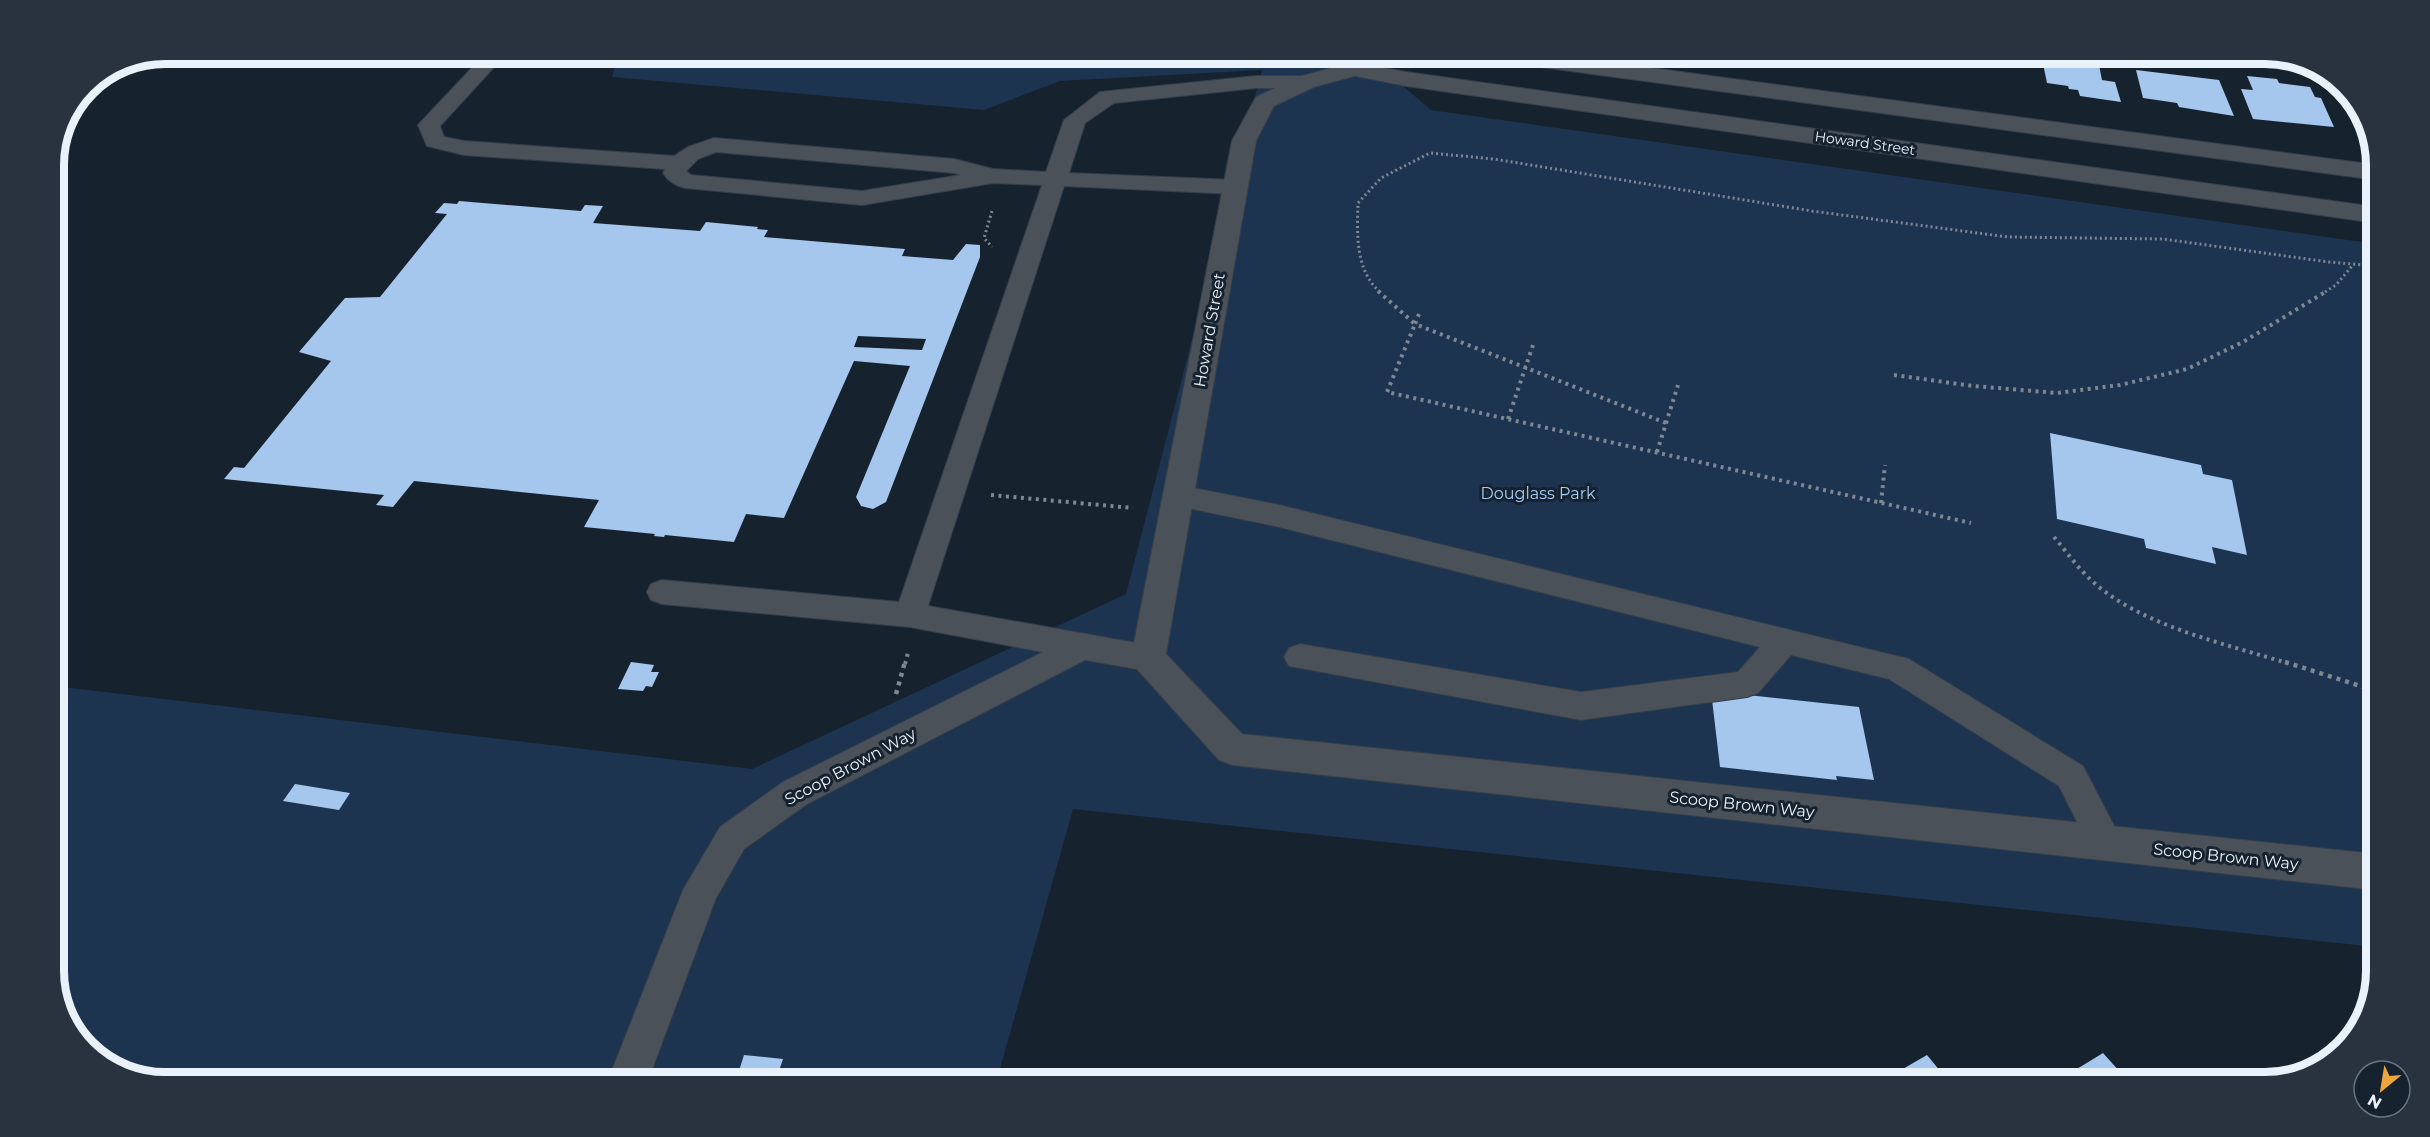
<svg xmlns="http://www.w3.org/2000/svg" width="2430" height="1137" font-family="Montserrat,sans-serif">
<rect width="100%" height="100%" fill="#17222f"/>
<!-- green -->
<path fill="#1c3450" d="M619,54H1366L1431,110L2376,244V947L1073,809L996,1083H165L122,1074L73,1034L54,979V686L752,769L1126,594L1262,70L1060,81L984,110L612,77Z"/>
<!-- building -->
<path fill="#a5c6ed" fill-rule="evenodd" d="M1843,54H1900L1901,65L1869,61V67L1843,63Z
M2041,54L2098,60L2102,80L2115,82L2121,102L2080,96L2078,90L2069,89L2068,86L2047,83Z
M2136,70L2219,80L2234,116L2179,107L2177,103L2143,98Z
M2247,76L2277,79L2279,83L2310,87L2315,97L2321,98L2334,127L2253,119L2241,89L2253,90Z
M459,201L581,211L585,205L603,206L593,223L700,231L706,222L758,227L757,229L768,230L764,237L905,249L902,256L953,260L966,244L980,245V257L886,502L873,509L861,506L856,497L910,366L854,361L784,518L746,514L734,542L665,535L664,537L654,536L655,534L584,527L599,500L414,481L393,507L376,505L384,495L224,479L234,467L244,468L331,361L299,352L345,298L380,297L447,214L435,213L444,203L457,204ZM858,336L926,339L922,350L854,347Z
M2050,433L2201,465L2203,474L2232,480L2247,555L2212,547L2216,564L2146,548L2144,539L2057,519Z
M631,662L654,665L651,672H659L652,687L646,686L643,691L618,689Z
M1711,691L1859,707L1874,780L1836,776L1837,780L1720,767Z
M295,784L350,793L339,810L283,801Z
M2103,1053L2130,1083H2054Z
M744,1055L783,1059L775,1083H735Z
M1927,1055L1950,1083H1884L1882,1081Z"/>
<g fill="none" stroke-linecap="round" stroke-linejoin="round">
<defs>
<path id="lane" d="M485,54H506L440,126L444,137L464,141L674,156L688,147L714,138L954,159L993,169L1046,172L1064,120L1100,92L1256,76H1306L1313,78L1317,82L1313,86L1306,88H1256L1114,103L1085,123L1069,173L1235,180L1243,182L1246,187L1243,192L1235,194L1064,186L928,606L1148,645L1159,649L1164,658L1159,667L1148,671L1085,660L807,804L744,849L716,898L647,1083H607L683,890L720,827L783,782L1043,652L910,627L662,604L651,600L647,592L651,584L662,580L899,602L1042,185L993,183L862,205L685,188C676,186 668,181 663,173L665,169L464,155L427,146L418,125ZM716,152L954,173L961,175L862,191L691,175L686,171L698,159Z
M1178,485L1275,504L1909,659L2083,766L2123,843L2117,854L2105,859L2093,854L2059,786L1889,679L1791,655L1758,693L1747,697L1581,720L1289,666L1284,657L1289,648L1300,644L1581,692L1738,672L1760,647L1275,526L1168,504L1164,496L1168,488Z"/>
<path id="street" d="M1328,54H1351L1362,64L1406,72L2376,207V223L1406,86L1355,76L1314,87L1274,106L1256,141L1166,654L1242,734L2376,854V890L1232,765L1219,760L1136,668L1131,658L1232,141L1256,97L1298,77L1338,66Z
M1486,54H1547L2376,165V180L1497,61L1489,59Z"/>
</defs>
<!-- lane casing -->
<use href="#lane" stroke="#343f4b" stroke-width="2"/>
<!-- street casing -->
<use href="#street" stroke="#343f4b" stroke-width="2"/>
<!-- path-far2 -->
<path stroke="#7e8792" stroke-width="3" stroke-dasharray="2 3" stroke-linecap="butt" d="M992,211L984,238L992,247
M1380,292C1355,270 1357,234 1358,203L1381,178L1430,153L1494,159L1812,211L2008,237L2163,239L2329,262L2376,266
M2325,292L2336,285L2353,265"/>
<!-- path-far1 -->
<path stroke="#7e8792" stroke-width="4" stroke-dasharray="3 4.5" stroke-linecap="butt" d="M1378,291L1415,324L1387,392L1971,523
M1419,314L1415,324L1666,423
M1894,375L1973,386L2057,393L2120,385L2187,369L2243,342L2327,291
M1508,419L1533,345
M1657,452L1678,385
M991,495L1133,508
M1881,503L1885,465
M2054,537C2066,551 2077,567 2090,579C2139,626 2227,644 2290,664
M905,664L908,653"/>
<!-- path -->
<path stroke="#7e8792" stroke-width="4.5" stroke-dasharray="4 5" stroke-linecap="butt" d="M2285,662L2376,691
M896,694L905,662"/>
<!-- lane -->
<use href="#lane" fill="#4b5158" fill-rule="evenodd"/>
<!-- street -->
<use href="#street" fill="#4b5158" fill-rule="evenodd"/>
</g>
<g text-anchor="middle" stroke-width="6" stroke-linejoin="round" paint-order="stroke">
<!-- far-street labels -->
<g font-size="14" fill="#e9f1fa" stroke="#17222f">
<text transform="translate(1865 143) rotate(8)" y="5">Howard Street</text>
</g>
<!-- street labels -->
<g font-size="16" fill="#e9f1fa" stroke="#17222f">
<text transform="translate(1209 330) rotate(-80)" y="6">Howard Street</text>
<text transform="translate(850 766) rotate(-28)" y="6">Scoop Brown Way</text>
<text transform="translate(1742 804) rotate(6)" y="6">Scoop Brown Way</text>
<text transform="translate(2226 856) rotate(6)" y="6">Scoop Brown Way</text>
</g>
<!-- park labels -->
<g font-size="16" fill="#a4ccf9" stroke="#17222f">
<text x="1538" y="499">Douglass Park</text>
</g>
</g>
<!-- crop -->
<path d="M0 0H2430V1137H0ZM165 64H2265A101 101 0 0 1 2366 165V971A101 101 0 0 1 2265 1072H165A101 101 0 0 1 64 971V165A101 101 0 0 1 165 64Z" fill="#28333f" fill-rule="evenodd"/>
<path fill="none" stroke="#e9f1fa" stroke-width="8" d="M165 64H2265A101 101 0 0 1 2366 165V971A101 101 0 0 1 2265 1072H165A101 101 0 0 1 64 971V165A101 101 0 0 1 165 64Z"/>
<!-- north arrow -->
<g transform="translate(2382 1089) rotate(210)"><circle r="28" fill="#17222f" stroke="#6b7580" stroke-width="1.5"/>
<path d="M0-4.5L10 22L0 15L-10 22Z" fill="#efa73d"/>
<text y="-9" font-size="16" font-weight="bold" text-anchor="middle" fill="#e9f1fa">N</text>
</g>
</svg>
